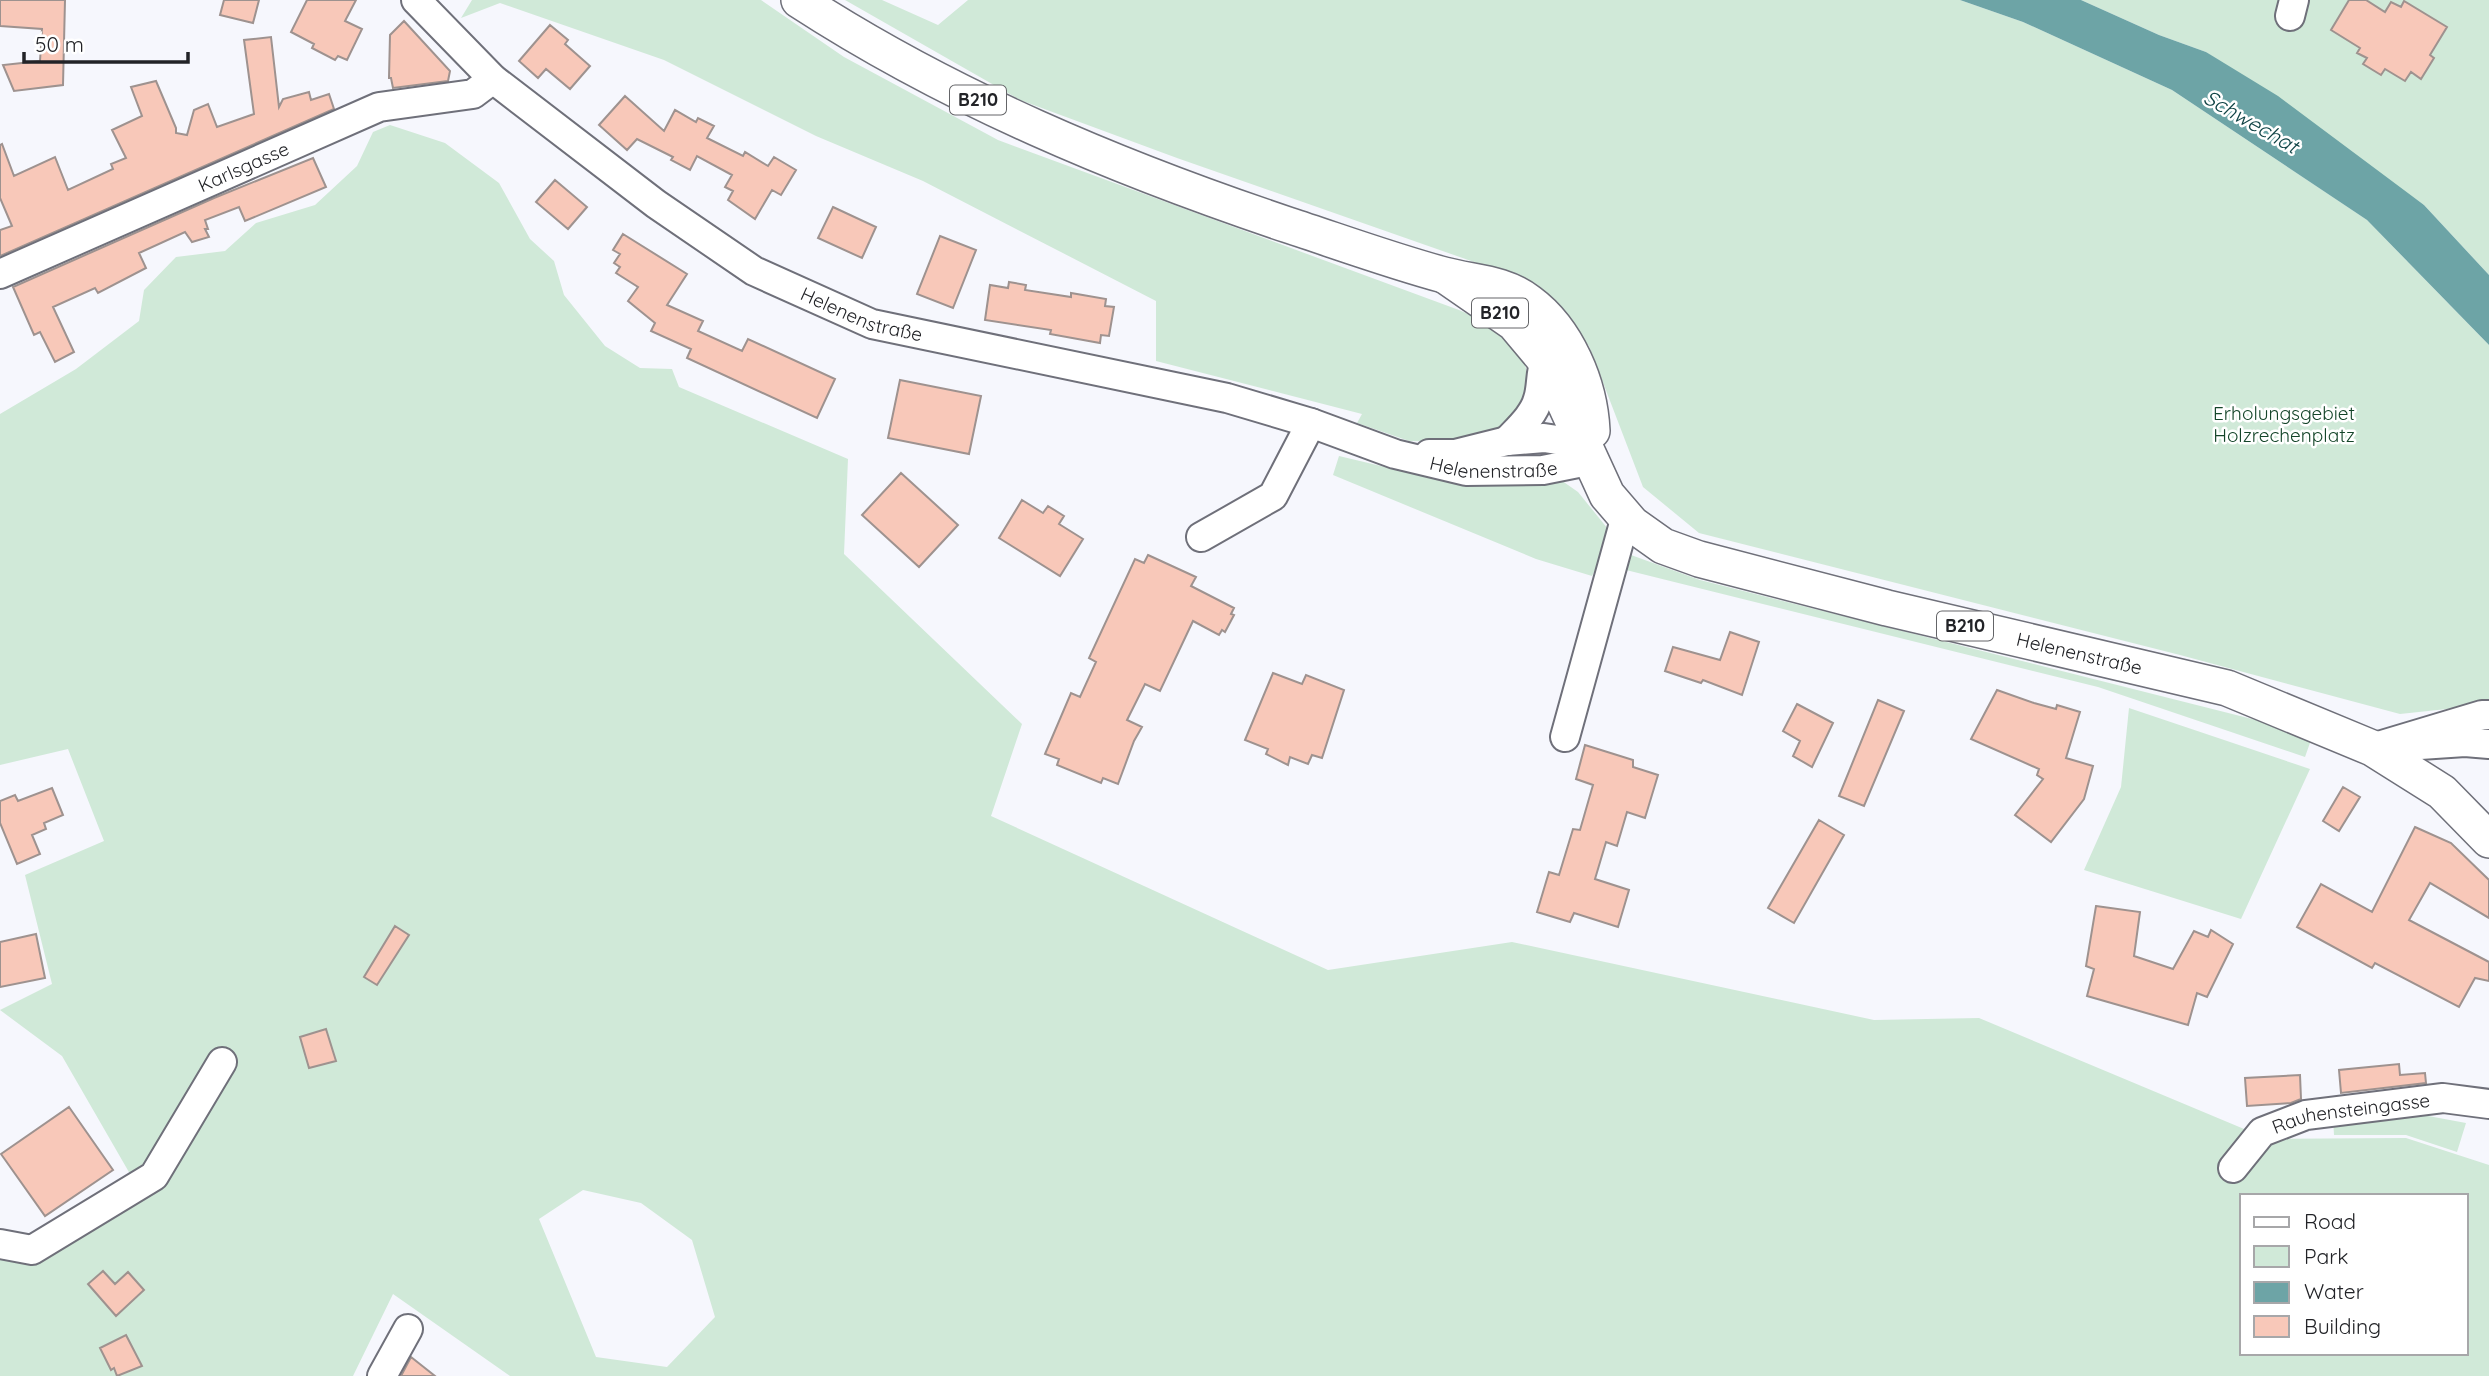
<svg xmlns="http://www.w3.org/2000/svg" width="2489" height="1376" font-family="Quicksand,sans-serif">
<rect width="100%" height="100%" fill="#f6f7fd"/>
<!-- green -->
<path fill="#d0e9d8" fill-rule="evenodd" d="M472,0H761L844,57L998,140L1459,310L1501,329L1523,353L1529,384L1516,413L1503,428L1449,442L1409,441L1357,423L1362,414L1156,361V301L923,181L816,136L664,60L500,3L461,18Z
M845,0H882L938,25L968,0H1960L2023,22L2172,90L2367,220L2489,345V706H2475L2400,714L2180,655L1699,533L1643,487L1589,346L1534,283L1177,158L1020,100Z
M2081,0H2489V275L2424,205L2206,52L2159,35Z
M390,125L445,143L499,183L530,239L554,261L564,295L605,346L640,368L672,369L679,387L848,459L844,554L1022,724L991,816L1328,970L1512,942L1874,1020L1979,1018L2268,1139L2406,1138L2489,1165V1376H510L393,1294L353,1376H0V1257L141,1193L62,1056L0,1010L52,984L25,875L104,841L68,749L0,765V414L76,369L139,321L144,290L176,257L225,251L256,223L315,205L357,166L373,132ZM583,1190L641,1203L692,1240L715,1317L667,1367L596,1357L539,1219ZM2242,1196H2466V1353H2242Z
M1339,456L1427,477L1493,481L1558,478L1578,492L1612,534L1592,576L1536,559L1333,475Z
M1631,555L1700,580L2256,720L2311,740L2305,757L2098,687L1626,570Z
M2129,708L2310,769L2241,919L2084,870L2121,787Z
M2423,1115L2466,1123L2457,1152L2406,1135H2334L2333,1118Z"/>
<!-- water -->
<path fill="#6da4a6" d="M1960,0H2081L2159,35L2206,52L2278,96L2424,205L2489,275V345L2367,220L2172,90L2023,22Z"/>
<!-- building -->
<path fill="#f8c8b9" stroke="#9e928f" stroke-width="2" d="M0,0H65L63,85L14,91L3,65L40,61L42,29L0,26Z
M224,0H259L253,23L220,15Z
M307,0H356L345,21L362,29L347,60L338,56L335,60L312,48L314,44L291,32Z
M2349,0H2366L2385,12L2391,2L2401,7L2404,1L2447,27L2430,55L2434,58L2421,79L2411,72L2405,81L2385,69L2381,75L2363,64L2367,58L2357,53L2360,48L2331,30Z
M404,21L450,71L448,81L393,88L391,78H389L390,35Z
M550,25L568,40L565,44L590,66L570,89L546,69L538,78L519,61Z
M271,37L279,107L283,99L309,92L311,100L329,94L334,109L0,256V230L12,226L0,198V145L2,144L14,176L55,157L68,190L113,169L111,164L126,158L112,130L142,116L131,87L156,81L176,128V133L187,135L194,110L208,104L217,127L254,114L244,40Z
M625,96L664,131L675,110L696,122L698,118L714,126L707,138L743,156L745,152L768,166L774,157L796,170L781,195L772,190L755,219L728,200L733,191L725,187L732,175L697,156L690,170L671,160L673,157L637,139L627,150L599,125Z
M313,158L326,187L245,221L239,207L205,220L208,229H205L209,237L192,242L185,232L139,253L146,268L98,293L95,288L53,307L74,352L55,362L40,332L34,335L13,287L214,198Z
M555,180L587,207L568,229L536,202Z
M833,207L876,227L862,258L818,238Z
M623,234L687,274L667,305L703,321L698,331L742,351L748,339L835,379L817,418L687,358L691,349L651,331L655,323L628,301L638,287L616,273L620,267L614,263L620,254L613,250Z
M940,236L976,250L953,308L917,294Z
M1009,282L1026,285L1025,290L1071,297V293L1106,299L1105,306L1114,307L1109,336L1101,335L1100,343L1050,334L1051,330L985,320L990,285L1008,288Z
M900,380L981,396L969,454L888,438Z
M901,473L958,525L919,567L862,515Z
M1022,500L1043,513L1048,506L1064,516L1059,524L1083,539L1060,576L999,538Z
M1148,555L1196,577L1191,586L1234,608L1231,614L1234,615L1225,632L1222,630L1219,635L1193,621L1160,691L1145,684L1127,720L1142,727L1134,741L1118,784L1103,778L1101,783L1057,765L1059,759L1045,754L1071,693L1080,697L1096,662L1089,658L1135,559L1144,563Z
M1730,632L1759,642L1742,695L1703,680L1701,683L1665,671L1673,647L1720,660Z
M1273,673L1302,684L1306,675L1344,690L1322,758L1312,755L1308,764L1290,757L1288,765L1266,754L1268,749L1245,740Z
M1997,690L2034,703L2056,709L2057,705L2080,712L2066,758L2093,766L2084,799L2051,842L2015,815L2043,779L2037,775L2039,769L1971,739Z
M1878,700L1904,711L1864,806L1839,796Z
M1797,704L1833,723L1812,767L1793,756L1800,741L1783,731Z
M1585,745L1633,760V767L1658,775L1645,818L1627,812L1617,846L1606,842L1595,879L1629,890L1618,927L1574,913L1570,922L1537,912L1549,872L1559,875L1573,829L1580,830L1593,785L1576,779Z
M2343,787L2360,797L2339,831L2323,821Z
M52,788L63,815L44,823L46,829L32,835L40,854L17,864L0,823V801L15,795L18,801Z
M1819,820L1844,835L1794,923L1768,908Z
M2415,827L2451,843L2489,880V918L2430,883L2409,920L2489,962V981L2475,978L2459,1007L2375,963L2372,968L2297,927L2321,884L2372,912Z
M2096,906L2140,912L2134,956L2173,969L2194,931L2208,937L2211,930L2233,944L2207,997L2197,993L2188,1025L2087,996L2094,969L2086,966Z
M395,926L409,935L377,985L364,977Z
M36,934L45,978L0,987V942Z
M326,1029L336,1061L309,1068L300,1037Z
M2399,1064L2400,1075L2425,1073L2426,1083L2341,1093L2339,1070Z
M2300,1075L2301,1099L2291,1103L2247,1106L2245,1078Z
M69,1107L113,1170L45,1216L1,1154Z
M103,1271L115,1284L128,1272L144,1290L116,1316L88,1284Z
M126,1335L142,1366L117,1376L114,1368L111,1370L100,1348Z
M411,1357L435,1376H401Z"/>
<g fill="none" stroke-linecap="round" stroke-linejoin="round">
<defs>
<g id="minor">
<path id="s1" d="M416,0L493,79L656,204L754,271L872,324L1227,398L1311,423L1395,454L1466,471L1543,470L1593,460"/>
<path d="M2290,16L2294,0"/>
<path id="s2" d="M0,274L379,107L473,94L493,79"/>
<path d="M1507,441C1518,429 1534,415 1538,399C1542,387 1540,374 1545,360"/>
<path d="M1429,454H1455L1507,441L1544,438L1564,441L1593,460"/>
<path d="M1201,537L1273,496L1311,423"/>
<path d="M1565,737L1626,516"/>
<path d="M2420,745L2465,742L2489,744"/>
<path d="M2372,748L2482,715H2489"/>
<path id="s3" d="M2233,1168L2262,1132L2306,1115L2443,1098L2489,1104"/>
<path d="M0,1244L32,1250L154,1176L222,1062"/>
<path d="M382,1376L408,1329"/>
</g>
<g id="major">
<path d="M799,0C950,98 1118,168 1288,225C1340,242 1392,261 1444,275C1474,283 1503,282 1529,302C1567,330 1590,384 1592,431"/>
<path id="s4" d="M1446,276L1514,323L1545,360L1607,495L1632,524L1663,546L1699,559L1887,608L2227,688L2372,748L2442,792L2489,840"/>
</g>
</defs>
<!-- minor casing -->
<use href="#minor" stroke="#6f707a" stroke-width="32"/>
<!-- major casing -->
<use href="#major" stroke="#6f707a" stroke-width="38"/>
<!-- minor -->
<use href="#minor" stroke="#fff" stroke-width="28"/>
<!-- major -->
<use href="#major" stroke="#fff" stroke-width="35"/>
</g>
<g text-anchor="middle" stroke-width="5" stroke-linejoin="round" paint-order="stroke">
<!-- shield labels -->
<g fill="#fff" stroke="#646568" stroke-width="2">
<rect x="950" y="85.5" width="56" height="29" rx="5"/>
<rect x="1472" y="298.5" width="56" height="29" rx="5"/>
<rect x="1937" y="611.5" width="56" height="29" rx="5"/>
</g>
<g font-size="18" font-weight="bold" fill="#222327">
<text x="978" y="106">B210</text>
<text x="1500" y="319">B210</text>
<text x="1965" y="632">B210</text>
</g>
<!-- street labels -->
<g font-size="19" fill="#222327" stroke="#fff">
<text dy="7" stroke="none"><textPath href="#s2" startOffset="266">Karlsgasse</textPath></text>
<text dy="7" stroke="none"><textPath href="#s1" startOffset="551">Helenenstraße</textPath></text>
<text dy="7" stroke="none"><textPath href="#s1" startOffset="1204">Helenenstraße</textPath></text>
<text dy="7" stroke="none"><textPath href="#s4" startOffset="786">Helenenstraße</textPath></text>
<text dy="7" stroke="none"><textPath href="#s3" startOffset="138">Rauhensteingasse</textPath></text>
</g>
<!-- park labels -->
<g font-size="19" fill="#144529" stroke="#fff">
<text x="2284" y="420">Erholungsgebiet<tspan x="2284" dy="22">Holzrechenplatz</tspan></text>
</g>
<!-- water labels -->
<g font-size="21" font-style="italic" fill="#104446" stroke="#fff">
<text transform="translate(2251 122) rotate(30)" y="7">Schwechat</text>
</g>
</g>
<!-- legend -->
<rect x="2240" y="1194" width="228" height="161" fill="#ffffff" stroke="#a7a7a9" stroke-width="2"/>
<rect x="2254" y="1217" width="35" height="10" fill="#ffffff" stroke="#a7a7a9" stroke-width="2"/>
<text x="2304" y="1229" font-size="21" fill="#222327">Road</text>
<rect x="2254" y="1246" width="35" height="21" fill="#d0e9d8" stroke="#a7a7a9" stroke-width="2"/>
<text x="2304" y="1264" font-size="21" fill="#222327">Park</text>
<rect x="2254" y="1282" width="35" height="21" fill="#6da4a6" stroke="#a7a7a9" stroke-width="2"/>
<text x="2304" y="1299" font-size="21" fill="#222327">Water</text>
<rect x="2254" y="1316" width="35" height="21" fill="#f8c8b9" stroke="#a7a7a9" stroke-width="2"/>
<text x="2304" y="1334" font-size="21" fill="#222327">Building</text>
<!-- scale -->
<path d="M24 52v10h164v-10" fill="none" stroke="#222327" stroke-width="3.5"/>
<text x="35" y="52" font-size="21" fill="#222327" stroke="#ffffff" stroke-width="5" paint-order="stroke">50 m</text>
</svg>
